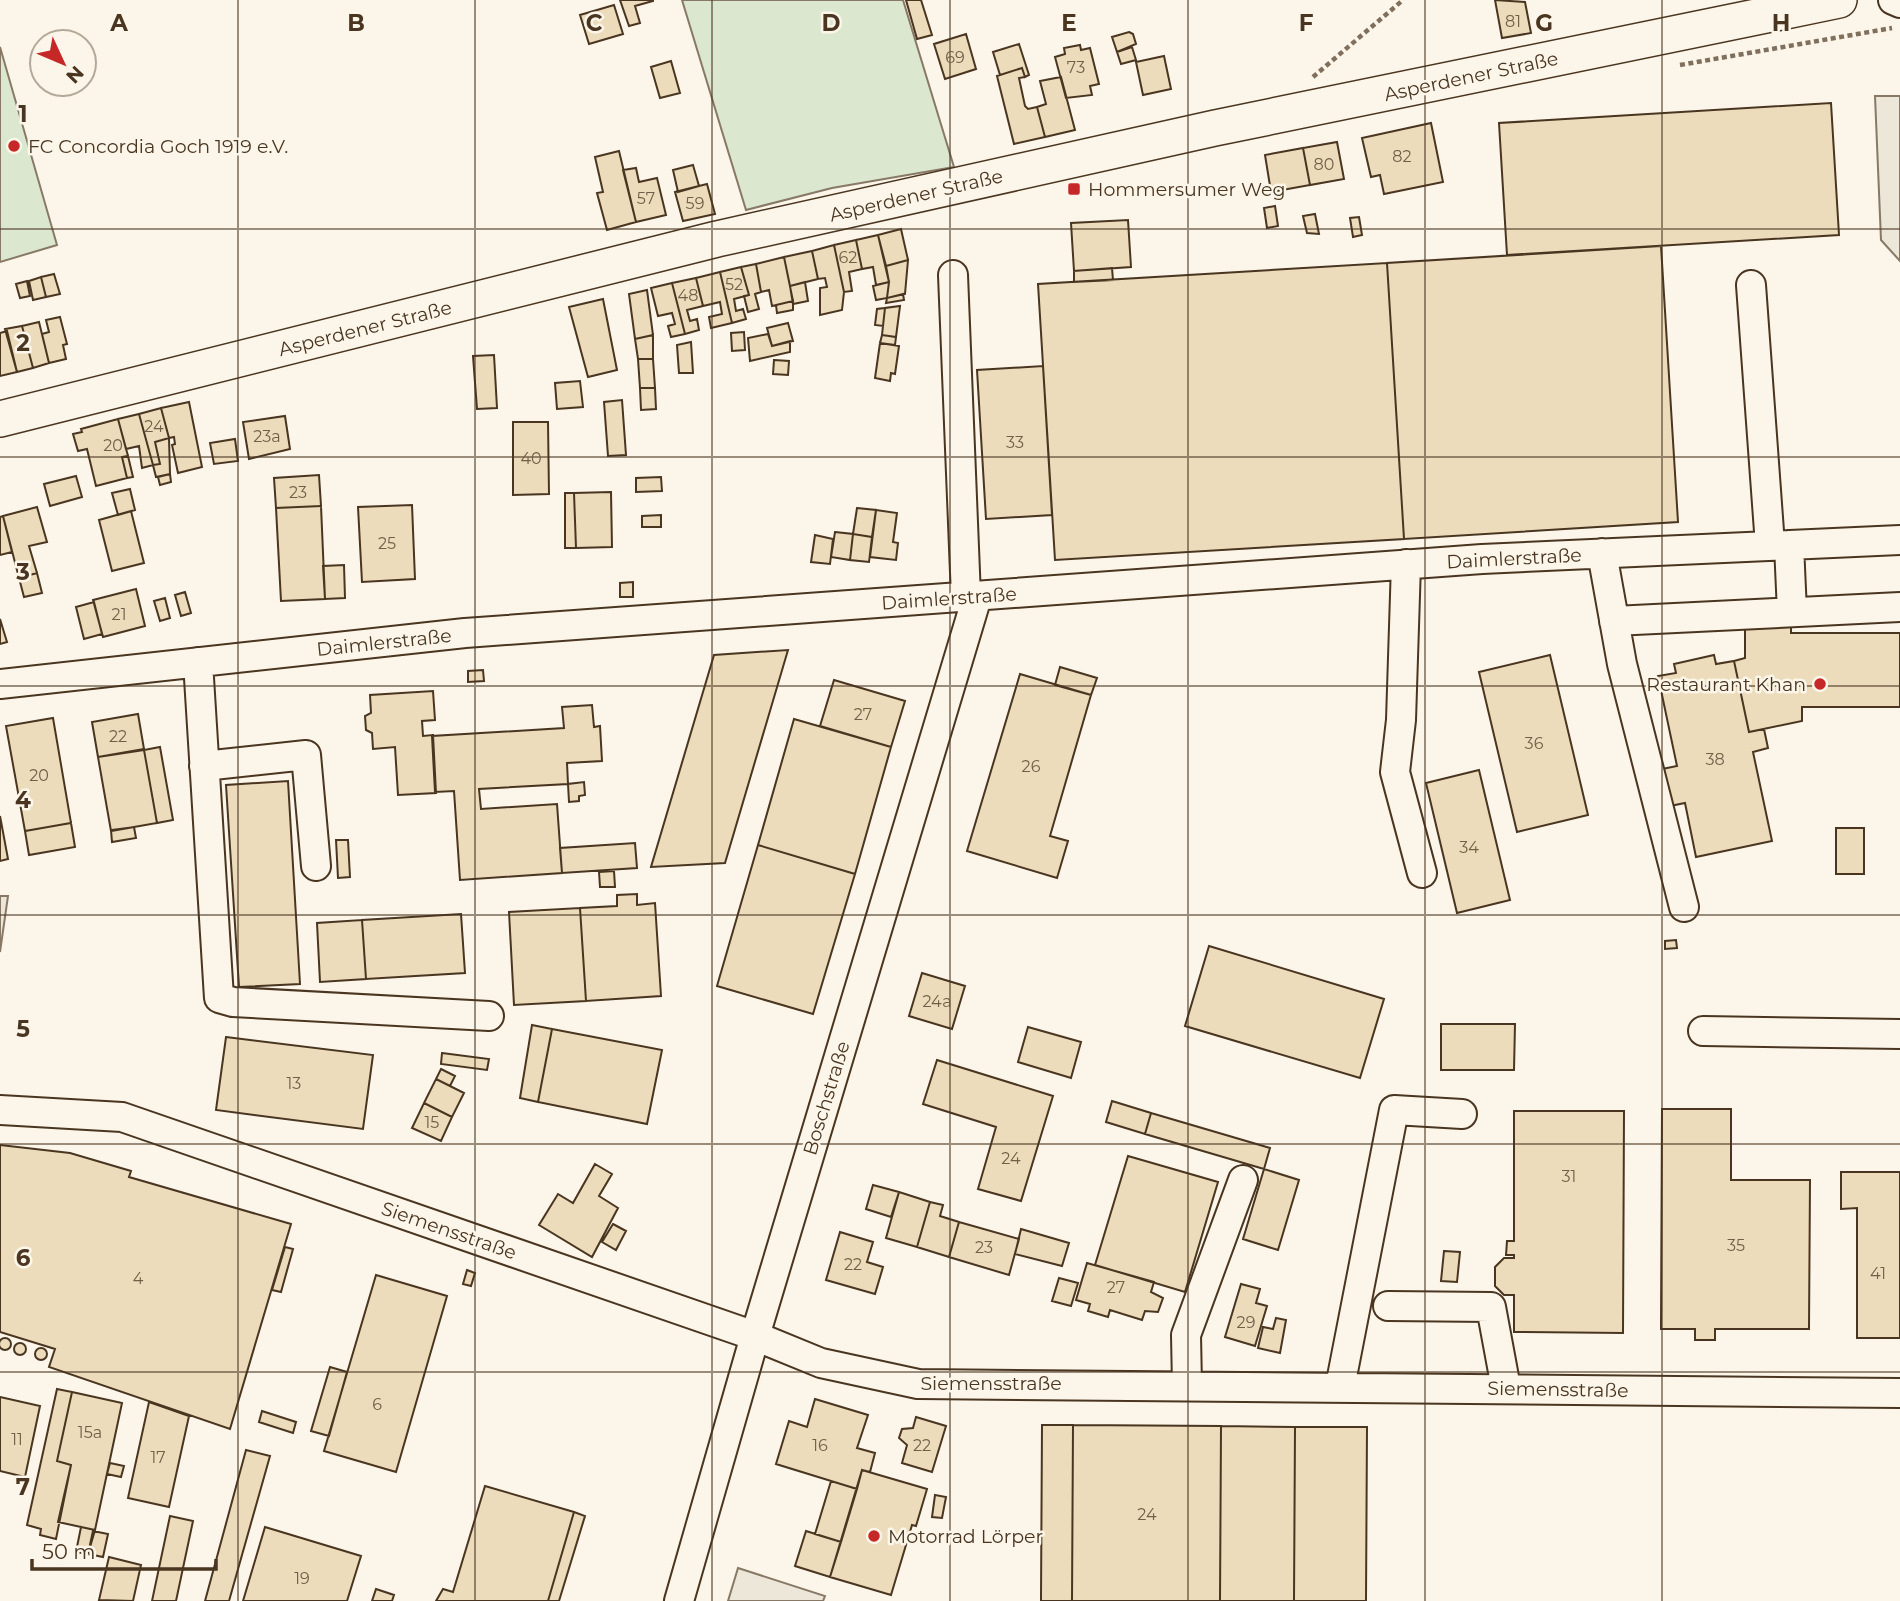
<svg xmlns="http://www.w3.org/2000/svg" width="1900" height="1601" font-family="Montserrat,sans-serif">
<rect width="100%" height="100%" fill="#fbf6e9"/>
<!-- green -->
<path fill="#dce7d0" stroke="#887966" stroke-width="2" d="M682,0H903L954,167L832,188L746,210Z
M0,47L57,245L0,262Z"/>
<!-- parking -->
<path fill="#ede7d9" stroke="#887966" stroke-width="2" d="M1875,96H1900V261L1881,240Z
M0,896H8L0,952Z
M738,1568L825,1596L823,1601H728Z"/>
<!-- building -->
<path fill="#ecdcbc" stroke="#4a3520" stroke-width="2" d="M620,0H653V1L635,6L640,23L629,26Z
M906,0H921L932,35L917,39Z
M1495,0L1525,2L1531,33L1502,38Z
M614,5L623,34L589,44L580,15Z
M1129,32L1133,34L1136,44L1117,52L1112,37Z
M966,34L976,69L945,79L934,44Z
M1019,44L1029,75L1025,77L1022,68L1000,75L993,52Z
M1080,45L1081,50L1090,48L1099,84L1090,86L1092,95L1066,98L1055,57L1065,54L1064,48Z
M1132,47L1136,60L1121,64L1117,52Z
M1164,56L1171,89L1143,95L1136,62Z
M671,61L680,93L660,98L651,67Z
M1022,68L1025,77L1019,78L1025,106L1028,109L1037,107L1045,137L1014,144L997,76Z
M1061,77L1075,130L1045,137L1037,107L1046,104L1040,81Z
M1831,103L1839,235L1507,255L1499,123Z
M1431,123L1443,182L1384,194L1380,175L1371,177L1362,138Z
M1337,142L1344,179L1310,185L1303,148Z
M1303,148L1310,185L1271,192L1265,155Z
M619,151L636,222L607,230L597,193L603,192L595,157Z
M693,165L699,186L678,192L673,170Z
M636,168L639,182L657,178L666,215L636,222L623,170Z
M707,184L715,214L683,221L675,192Z
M1275,206L1278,226L1267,228L1264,208Z
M1315,214L1319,234L1307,233L1303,216Z
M1359,217L1362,235L1353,237L1350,218Z
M1128,220L1131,267L1074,271L1071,223Z
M901,229L908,260L886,266L878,235Z
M878,235L889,282L876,285L873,267L862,269L856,240Z
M856,240L862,269L849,272L852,291L844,292L834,245Z
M834,245L844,292L842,310L820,315V288L827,287L825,278L818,279L812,251Z
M1661,246L1678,522L1404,539L1387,263Z
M812,251L818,279L790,286L784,257Z
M784,257L793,301L772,306L769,290L761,292L756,264Z
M908,260L905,294L887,298L889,282L886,266Z
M1387,263L1404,539L1055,560L1038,284Z
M756,264L761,292L755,294L759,309L748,312L744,296L749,295L741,267Z
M741,267L749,295L734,299L736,311L743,309L746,319L732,323L720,272Z
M1112,268L1113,280L1074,282V271Z
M720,272L732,323L711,328L709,317L722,314L720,302L703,306L696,278Z
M54,274L60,294L46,297L41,277Z
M41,277L46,297L33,300L29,281Z
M696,278L703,306L687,310L690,321L697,319L699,330L685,334L672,283Z
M27,281L30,296L20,298L16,284Z
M805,282L808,301L793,304L790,286Z
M889,282L887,298L876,300L873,286Z
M672,283L685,334L671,337L668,326L675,324L672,313L658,316L651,288Z
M647,290L653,335L635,339L629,294Z
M903,294L904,300L886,303L887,298Z
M603,299L617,370L588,377L569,307Z
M793,301V310L777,313L776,305Z
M900,306L896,337L882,335L885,308Z
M885,308L883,326L875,325L877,309Z
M60,317L67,344L63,345L66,359L49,363L42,334L49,332L46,320Z
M39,322L49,363L33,368L22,326Z
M788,323L793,341L772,346L767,328Z
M22,326L33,368L17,372L5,329Z
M7,331L17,372L0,376V333Z
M744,332L745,350L732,351L731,333Z
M768,334L772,346L790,341V352L750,361L748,338Z
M653,335V359H638L635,339Z
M882,335L896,337L895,345L880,343Z
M691,342L693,373H679L677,345Z
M880,343L899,346L895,374L891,373L890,381L875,378Z
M494,355L497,408L477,409L473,356Z
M638,359H653L655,388H640Z
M774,360L789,361L788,375L773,374Z
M1043,366L1052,515L986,519L977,370Z
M580,381L583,407L557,409L555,383Z
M640,388H655L656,409L641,410Z
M622,400L626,455L608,456L604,402Z
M189,402L202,467L178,473L172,445L175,444L174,437L169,438L161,408Z
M161,408L169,438L155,442L160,464L153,465L139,414Z
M139,414L153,465L142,468L139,446L126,449L118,419Z
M285,416L290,449L249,459L243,422Z
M118,419L128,456L122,457L127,478L96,486L87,449L78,451L73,434L82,432L81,429Z
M513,422H548L549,494L513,495Z
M169,438L170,474L156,477L153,465L160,464L155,442Z
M235,439L238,461L214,464L210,443Z
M128,456L133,477L127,478L122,457Z
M170,474L171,482L160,485L158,477Z
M319,475L321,506L276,508L274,478Z
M76,476L82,497L50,506L44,484Z
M661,477L662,491L636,492V478Z
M130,489L135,510L118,515L112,493Z
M611,492L612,547L576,548L574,493Z
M565,493H574L576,548H565Z
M412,505L415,579L362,582L358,507Z
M321,506L325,599L281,601L276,508Z
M37,507L47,542L29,546L37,573L19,578L3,516Z
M857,508L876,510L872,537L853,534Z
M876,510L897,513L893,542L898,543L896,560L870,557Z
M131,511L144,563L112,571L99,520Z
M661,515V527H642V516Z
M3,516L12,552L0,555V517Z
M835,532L853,534L850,560L831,557Z
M853,534L872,537L869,562L850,560Z
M815,535L833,539L830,564L811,562Z
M344,565L345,598L325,599L323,566Z
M37,573L42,593L24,597L19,578Z
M633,582V597H620V583Z
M136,589L145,626L103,637L93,600Z
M185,592L191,613L181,616L175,595Z
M165,598L170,618L160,621L154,601Z
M94,602L102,634L84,639L76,607Z
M0,619L7,642L0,644Z
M1745,626H1791V633H1900V707H1802V721L1749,732L1734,661L1745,658Z
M788,650L725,863L651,867L714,655Z
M1550,655L1588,815L1517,832L1479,672Z
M1714,655L1716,664L1734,661L1749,732L1764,729L1768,748L1753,752L1772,841L1696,857L1685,803L1670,806L1662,769L1677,766L1658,676L1676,673L1674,664Z
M1060,667L1097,678L1091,695L1055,685Z
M483,670L484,681L468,682V671Z
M1020,674L1091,695L1050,836L1068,841L1057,878L967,851Z
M834,680L905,701L891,747L820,726Z
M433,691L435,720L422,721L423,736L433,735L436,793L398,795L395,747L373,749L372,733L366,730L365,716L371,713L370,695Z
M592,705L594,727L600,726L602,761L567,763L568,784L479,789L481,809L557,804L562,873L460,880L454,791L435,792L432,736L564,728L562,707Z
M138,714L144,749L98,757L92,722Z
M53,718L71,823L25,831L6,726Z
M794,719L891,747L855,874L758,845Z
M160,747L173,820L157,823L144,750Z
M144,750L157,823L111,831L98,757Z
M1479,770L1510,900L1457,913L1426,783Z
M288,781L300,984L239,987L226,785Z
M584,782L585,795L579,796V801L569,802L568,784Z
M0,816L8,859L0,861Z
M71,823L75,847L29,855L25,831Z
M134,827L136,838L112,842L111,830Z
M1836,828H1864V874H1836Z
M336,840H348L350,877L338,878Z
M635,843L637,868L562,873L560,848Z
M758,845L855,874L813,1014L717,986Z
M614,871L615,887H600L599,872Z
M637,894V905L655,903L661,996L586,1001L580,908L617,906V895Z
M580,908L586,1001L514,1005L509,912Z
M461,914L465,973L366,979L362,920Z
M362,920L366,979L320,982L317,923Z
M1676,940L1677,948L1665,949V941Z
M1209,946L1384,999L1360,1078L1185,1026Z
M922,973L965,986L952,1029L909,1016Z
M1441,1024H1515L1514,1070H1441Z
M532,1025L552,1029L538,1102L520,1098Z
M1028,1027L1081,1042L1071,1078L1018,1062Z
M552,1029L662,1050L647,1124L538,1102Z
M226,1037L373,1055L363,1129L216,1110Z
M442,1053L489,1059L487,1070L441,1064Z
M937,1060L1053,1096L1021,1201L978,1189L996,1127L923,1104Z
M441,1069L455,1076L450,1086L436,1079Z
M436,1079L464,1093L452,1117L424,1103Z
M1112,1101L1151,1113L1145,1134L1106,1122Z
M424,1103L452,1117L441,1141L412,1128Z
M1662,1109H1731V1180H1810L1809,1329H1715V1340H1695V1329H1661Z
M1514,1111H1624L1623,1333L1514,1332V1295H1504L1495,1286V1267L1504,1258H1514V1255H1506L1507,1241H1514Z
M1151,1113L1270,1148L1264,1169L1145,1134Z
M0,1145L70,1153L131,1171L129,1177L291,1224L230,1429L49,1367L55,1349L0,1332Z
M1128,1156L1218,1182L1185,1292L1095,1265Z
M595,1164L612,1174L599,1196L618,1208L592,1257L539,1225L558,1194L573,1203Z
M1264,1169L1299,1180L1278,1250L1243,1239Z
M1841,1172H1900V1338H1857V1208L1841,1209Z
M873,1185L899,1192L891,1217L866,1209Z
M899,1192L930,1202L917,1247L886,1238Z
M930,1202L943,1205L940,1216L959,1222L949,1257L917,1247Z
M959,1222L1019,1239L1009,1275L949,1257Z
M613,1224L626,1231L616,1250L602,1242Z
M1021,1229L1069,1243L1062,1266L1015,1254Z
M840,1232L873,1242L867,1262L883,1267L875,1294L826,1280Z
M285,1247L293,1249L281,1292L272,1290Z
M1444,1251L1460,1252L1457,1282L1441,1281Z
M1087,1263L1154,1282L1151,1292L1163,1298L1158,1312L1145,1311L1142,1320L1110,1310L1108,1317L1088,1311L1090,1304L1076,1300Z
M467,1270L475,1273L471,1286L463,1284Z
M376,1275L447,1296L396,1472L324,1451Z
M1059,1278L1078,1283L1071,1306L1052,1301Z
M1241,1284L1260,1289L1256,1303L1267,1306L1255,1346L1225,1337Z
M1276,1318L1286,1320L1280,1353L1258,1348L1263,1327L1273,1329Z
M-1 1344a6 6 0 1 1 12 0a6 6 0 1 1-12 0Z
M14 1349a6 6 0 1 1 12 0a6 6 0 1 1-12 0Z
M35 1354a6 6 0 1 1 12 0a6 6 0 1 1-12 0Z
M330,1367L347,1372L329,1436L311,1431Z
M57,1389L72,1392L57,1461L71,1465L56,1539L40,1535L41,1529L27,1525Z
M72,1392L122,1403L95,1530L58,1522L71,1465L57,1461Z
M0,1397L40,1406L25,1477L0,1471Z
M815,1399L868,1415L857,1448L875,1453L870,1472L862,1470L857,1489L776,1464L789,1421L807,1427Z
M149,1402L189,1416L169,1507L128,1498Z
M262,1411L296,1422L293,1433L259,1422Z
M916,1417L946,1426L932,1472L902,1463L907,1445L899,1438L902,1429L913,1428Z
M1042,1425H1073L1072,1601H1041V1598Z
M1073,1425L1221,1426L1220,1601H1072Z
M1221,1426L1295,1427L1294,1601H1220Z
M1295,1427H1367L1366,1601H1294Z
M246,1450L270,1456L229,1601H205Z
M110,1463L124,1466L121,1477L107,1474Z
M862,1470L927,1489L916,1526L912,1525L891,1595L830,1577Z
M831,1481L857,1489L841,1542L815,1534Z
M485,1486L574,1512L548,1601H436L443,1589L453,1592Z
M935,1495L946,1497L942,1518L932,1517Z
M574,1512L585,1516L559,1601H548Z
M170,1516L193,1521L176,1601H152Z
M81,1527L95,1530L88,1554L76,1552Z
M265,1527L361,1556L347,1601H243Z
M93,1531L108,1534L103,1557L88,1554Z
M806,1531L841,1542L830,1577L795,1566Z
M109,1557L141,1565L133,1601L99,1600Z
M376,1589L394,1595L392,1601H372Z"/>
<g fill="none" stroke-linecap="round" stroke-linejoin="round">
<defs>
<path id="minor" d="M1893,0L1900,3
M953,275L966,597
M1751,285L1770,545
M1789,545L1792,612
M1602,553L1622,664L1684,907
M1406,564L1401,720L1395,772L1422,873
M1614,621L1900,607
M198,662L219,998L233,1002L489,1016
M0,684L465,633L1482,559L1900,540
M204,766L306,755L316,866
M1703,1031L1900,1034
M0,1110L122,1117L755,1336L821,1363L918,1384L1900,1393
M1388,1306L1491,1307L1506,1388
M1187,1385L1186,1335L1243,1180
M1340,1387L1394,1110L1462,1114
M679,1601L755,1336L977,597"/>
<path id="major" d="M0,419L717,239L1215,128L1839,0"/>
</defs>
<!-- minor casing -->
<use href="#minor" stroke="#4a3520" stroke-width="32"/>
<!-- major casing -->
<use href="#major" stroke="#4a3520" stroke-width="38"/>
<!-- path -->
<path stroke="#7f6f5c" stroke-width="4.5" stroke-dasharray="5 3.5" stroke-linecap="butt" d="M1680,65L1892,28
M1313,77L1403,0"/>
<!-- minor -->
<use href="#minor" stroke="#fbf6e9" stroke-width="28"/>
<!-- major -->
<use href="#major" stroke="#fbf6e9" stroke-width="35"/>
</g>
<!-- grid -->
<path fill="none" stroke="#4a3520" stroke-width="2" stroke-opacity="0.55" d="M238,0V1601M475,0V1601M712,0V1601M950,0V1601M1188,0V1601M1425,0V1601M1662,0V1601M0,229H1900M0,457H1900M0,686H1900M0,915H1900M0,1144H1900M0,1372H1900"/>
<!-- markers -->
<g fill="#c62828" stroke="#fbf6e9" stroke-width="2.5">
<circle cx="14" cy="146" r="7"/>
<rect x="1067" y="182" width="14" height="14" rx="3.5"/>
<circle cx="1820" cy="684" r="7"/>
<circle cx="874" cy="1536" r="7"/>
</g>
<g text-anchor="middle" stroke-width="5" stroke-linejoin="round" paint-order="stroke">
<!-- number labels -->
<g font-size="16" fill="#725f47">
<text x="1513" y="27">81</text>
<text x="955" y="63">69</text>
<text x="1076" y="73">73</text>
<text x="1402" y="162">82</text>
<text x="1324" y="170">80</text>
<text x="646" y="204">57</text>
<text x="695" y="209">59</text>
<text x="848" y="263">62</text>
<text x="734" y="290">52</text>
<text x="688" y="301">48</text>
<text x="154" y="432">24</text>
<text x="267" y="442">23a</text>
<text x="1015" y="448">33</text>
<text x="113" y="451">20</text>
<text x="531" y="464">40</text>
<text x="298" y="498">23</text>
<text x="387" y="549">25</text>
<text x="119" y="620">21</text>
<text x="863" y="720">27</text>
<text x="118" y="742">22</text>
<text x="1534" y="749">36</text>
<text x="1715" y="765">38</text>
<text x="1031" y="772">26</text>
<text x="39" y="781">20</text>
<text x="1469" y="853">34</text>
<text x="937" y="1007">24a</text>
<text x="294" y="1089">13</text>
<text x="432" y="1128">15</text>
<text x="1011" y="1164">24</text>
<text x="1569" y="1182">31</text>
<text x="1736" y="1251">35</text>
<text x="984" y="1253">23</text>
<text x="853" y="1270">22</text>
<text x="1878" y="1279">41</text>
<text x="138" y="1284">4</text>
<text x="1116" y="1293">27</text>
<text x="1246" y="1328">29</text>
<text x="377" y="1410">6</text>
<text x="90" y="1438">15a</text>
<text x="17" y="1445">11</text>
<text x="820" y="1451">16</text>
<text x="922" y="1451">22</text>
<text x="158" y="1463">17</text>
<text x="1147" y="1520">24</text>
<text x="302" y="1584">19</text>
</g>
<!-- street labels -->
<g font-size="19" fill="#4a3520" stroke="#fbf6e9">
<text transform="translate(1471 76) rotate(-12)" y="7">Asperdener Straße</text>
<text transform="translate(916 195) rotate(-13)" y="7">Asperdener Straße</text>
<text transform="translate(365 328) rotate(-14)" y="7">Asperdener Straße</text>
<text transform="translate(1514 558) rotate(-3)" y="7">Daimlerstraße</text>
<text transform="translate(949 598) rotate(-4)" y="7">Daimlerstraße</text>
<text transform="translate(384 642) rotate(-6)" y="7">Daimlerstraße</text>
<text transform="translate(826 1098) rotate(-73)" y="7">Boschstraße</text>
<text transform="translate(449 1230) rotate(19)" y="7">Siemensstraße</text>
<text x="991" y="1390">Siemensstraße</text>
<text transform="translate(1558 1389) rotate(1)" y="7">Siemensstraße</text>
</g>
<!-- poi labels -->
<g font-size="19" fill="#4a3520" stroke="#fbf6e9" text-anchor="start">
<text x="28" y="153">FC Concordia Goch 1919 e.V.</text>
<text x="1088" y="196">Hommersumer Weg</text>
<text x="1806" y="691" text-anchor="end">Restaurant Khan</text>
<text x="888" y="1543">Motorrad Lörper</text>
</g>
</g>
<g font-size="23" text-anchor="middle" font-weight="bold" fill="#4a3520" stroke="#fbf6e9" stroke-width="5" stroke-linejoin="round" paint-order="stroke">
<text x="119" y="31">A</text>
<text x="356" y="31">B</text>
<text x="594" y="31">C</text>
<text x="831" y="31">D</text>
<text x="1069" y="31">E</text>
<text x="1306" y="31">F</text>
<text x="1544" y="31">G</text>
<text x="1781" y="31">H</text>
<text x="23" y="122">1</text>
<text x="23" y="351">2</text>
<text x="23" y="580">3</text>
<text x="23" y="808">4</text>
<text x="23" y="1037">5</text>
<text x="23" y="1266">6</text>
<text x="23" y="1495">7</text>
</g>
<!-- north arrow -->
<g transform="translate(63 63) rotate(134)"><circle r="33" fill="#fbf6e9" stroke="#b4a999" stroke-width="2"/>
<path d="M0-5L12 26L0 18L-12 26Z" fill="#c62828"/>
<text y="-10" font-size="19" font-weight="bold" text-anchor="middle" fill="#4a3520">N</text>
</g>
<!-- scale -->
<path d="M32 1559v10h184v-10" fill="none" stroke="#4a3520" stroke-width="3.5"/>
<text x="42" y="1559" font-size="21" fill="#4a3520" stroke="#fbf6e9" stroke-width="5" paint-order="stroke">50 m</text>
</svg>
